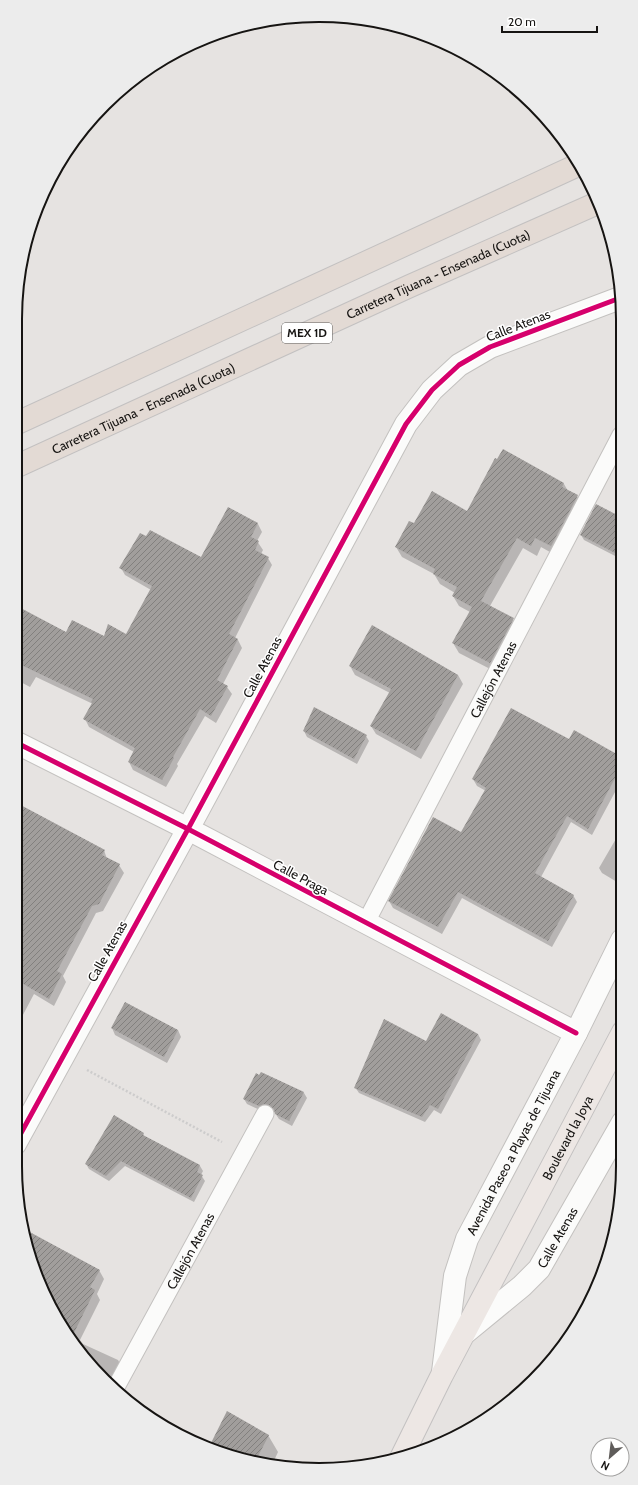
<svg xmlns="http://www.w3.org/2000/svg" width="638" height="1485" font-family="Cabin,sans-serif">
<defs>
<pattern id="building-hatch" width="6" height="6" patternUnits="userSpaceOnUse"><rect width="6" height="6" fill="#a19e9c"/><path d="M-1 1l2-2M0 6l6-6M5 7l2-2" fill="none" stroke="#82807e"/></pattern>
</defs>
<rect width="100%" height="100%" fill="#e6e3e1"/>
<!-- shadow -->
<path fill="#0003" d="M503,451L564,484L568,491L577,496L583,506L557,556L541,547L537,556L523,548L490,606L513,619L519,629L496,672L459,653L453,643L470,612L459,606L453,596L455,593L440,584L434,574L402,557L396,547L414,525L467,512Z
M596,506L621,518V559L584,540L581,535Z
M228,508L258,524L262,532L257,541L263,550L261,554L268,558L272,565L235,638L238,640L242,648L223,684L227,687L232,694L216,723L205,716L177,764L178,766L166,787L133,770L129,762L134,752L89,727L85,719L93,704L36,677L30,687L15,679V622L66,634L104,637L127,635L151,590L125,575L121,568L202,558Z
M372,627L458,675L463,684L421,759L376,734L371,726L390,693L355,675L350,666Z
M304,731L366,736L369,741L357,764L307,737Z
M570,740L622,758V779L592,835L571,822L541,877L573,895L577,902L552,947L462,898L442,934L393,908L389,901L461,834L486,791L477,786L473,779Z
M15,804L104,850L107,859L119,865L124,873L103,911L96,913L63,976L66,982L54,1006L34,994L15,1030Z
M617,837L622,840V885L602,873L599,868Z
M112,1028L178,1030L181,1037L167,1063L115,1035Z
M478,1034L481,1040L441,1114L434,1110L425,1122L359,1093L355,1087L426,1043Z
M261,1073L304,1093L307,1098L292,1126L279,1119L273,1110L268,1109L262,1111L247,1104L244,1099Z
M143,1134L145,1137L200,1166L203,1171L201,1175L205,1181L194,1202L125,1166L109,1181L89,1169L86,1164Z
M30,1233L99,1270L104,1279L97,1294L100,1300L80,1340L83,1344L118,1360L123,1369L115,1386L90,1366L56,1318L31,1264L27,1238Z
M228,1413L268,1435L278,1452L272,1465L260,1464L210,1446Z"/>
<!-- building -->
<path fill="url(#building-hatch)" d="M503,449L564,483L562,487L578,495L551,546L535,538L531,546L517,538L481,601L514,618L490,663L452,643L472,607L452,596L457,587L433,574L435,569L395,547L409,521L414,523L432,491L467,511L495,458L497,459Z
M596,504L621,517V556L580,535Z
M228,507L258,523L251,537L259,541L255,550L269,557L229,634L238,639L217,680L228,686L211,716L200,709L173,757L174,758L162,780L128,762L135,748L83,719L92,703L91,702L93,699L15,662V605L66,632L72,620L104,636L108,624L126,634L152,586L119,568L140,533L146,536L150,530L201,557Z
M372,625L458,675L416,751L370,726L391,689L349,666Z
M314,707L367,735L354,759L303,731Z
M511,708L569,739L574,730L622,757V765L588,829L567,816L535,873L574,895L548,941L458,892L438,927L388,901L433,817L461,832L486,788L472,779Z
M15,802L105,850L102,855L120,864L99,904L92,906L57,971L62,974L49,999L15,979Z
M125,1002L178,1030L164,1057L111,1028Z
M441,1013L478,1034L438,1109L430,1105L422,1117L354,1088L384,1019L426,1041Z
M261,1072L304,1092L289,1121L275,1114L274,1109L269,1105L264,1104L259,1106L243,1099L256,1073L259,1075Z
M114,1115L144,1133L143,1135L200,1165L197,1172L203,1175L191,1198L121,1161L106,1176L85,1164Z
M26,1230L100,1270L90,1287L95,1290L71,1339L56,1318L31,1264Z
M227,1411L269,1435L255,1462L210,1445Z"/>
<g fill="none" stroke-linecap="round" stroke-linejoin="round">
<defs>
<g id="service">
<path id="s1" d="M365,924L621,435"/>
<path id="s2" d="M116,1387L265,1114"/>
</g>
<g id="minor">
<path d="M15,742L188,829L576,1033"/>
<path d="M15,1144L188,829L406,424L432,390L459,365L490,347L620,298"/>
<path id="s3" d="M466,1332L522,1286L539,1269L623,1122"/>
<path id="s4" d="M443,1372L455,1276L467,1239L576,1033L622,940"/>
</g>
<g id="primary">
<path id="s5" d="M401,1458L442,1375L623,1032"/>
</g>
<g id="motorway">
<path d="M15,424L578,165"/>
<path id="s6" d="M15,467L410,286L600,202"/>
</g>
</defs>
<!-- service casing -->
<use href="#service" stroke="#c3c1bf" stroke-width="19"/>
<!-- minor casing -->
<use href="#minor" stroke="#c3c1bf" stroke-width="24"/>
<!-- primary casing -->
<use href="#primary" stroke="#c3c1c1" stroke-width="24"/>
<!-- motorway casing -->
<use href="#motorway" stroke="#c3c1c1" stroke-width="24"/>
<!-- path -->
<path stroke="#cdcccc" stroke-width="2.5" stroke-dasharray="2 2" stroke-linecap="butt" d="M87,1070L222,1142"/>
<!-- service -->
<use href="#service" stroke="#fbfbfa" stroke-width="17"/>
<!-- minor -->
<use href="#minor" stroke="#fbfbfa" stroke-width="22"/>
<!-- primary -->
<use href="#primary" stroke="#ede7e4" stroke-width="22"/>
<!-- motorway -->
<use href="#motorway" stroke="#e3dad4" stroke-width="22"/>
<defs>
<path id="cycleway" d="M15,742L188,829L576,1033
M15,1144L188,829L406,424L432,390L459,365L490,347L620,298"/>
</defs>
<!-- cycleway casing -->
<use href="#cycleway" stroke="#fff" stroke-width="8"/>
<!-- cycleway -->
<use href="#cycleway" stroke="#d6006c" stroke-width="5"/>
</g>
<g text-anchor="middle" stroke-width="3" stroke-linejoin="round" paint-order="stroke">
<!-- shield labels -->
<rect fill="#fff" stroke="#5c5a59" stroke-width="1" x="282" y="323" width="50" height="20" rx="3"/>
<g font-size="12" font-weight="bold" fill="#161412">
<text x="307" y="337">MEX 1D</text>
</g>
<!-- street labels -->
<g font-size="13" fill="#161412" stroke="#fff">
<text dy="5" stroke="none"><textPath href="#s6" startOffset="465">Carretera Tijuana - Ensenada (Cuota)</textPath></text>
<text transform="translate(518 325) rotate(-21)" y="5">Calle Atenas</text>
<text dy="5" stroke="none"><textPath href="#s6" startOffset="141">Carretera Tijuana - Ensenada (Cuota)</textPath></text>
<text transform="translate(262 667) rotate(-62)" y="5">Calle Atenas</text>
<text dy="5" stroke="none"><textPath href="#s1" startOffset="276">Callejón Atenas</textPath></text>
<text transform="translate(301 877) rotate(28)" y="5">Calle Praga</text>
<text transform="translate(107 951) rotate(-61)" y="5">Calle Atenas</text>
<text dy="5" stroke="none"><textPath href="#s5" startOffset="361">Boulevard la Joya</textPath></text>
<text dy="5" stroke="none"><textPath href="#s4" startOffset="234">Avenida Paseo a Playas de Tijuana</textPath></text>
<text dy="5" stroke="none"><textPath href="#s3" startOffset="133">Calle Atenas</textPath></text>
<text dy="5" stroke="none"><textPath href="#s2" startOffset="155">Callejón Atenas</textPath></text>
</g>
</g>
<!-- crop -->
<path d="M0 0H638V1485H0ZM319 22H319A297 297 0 0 1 616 319V1166A297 297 0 0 1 319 1463H319A297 297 0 0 1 22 1166V319A297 297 0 0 1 319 22Z" fill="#ececec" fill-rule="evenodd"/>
<path fill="none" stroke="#161412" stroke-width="2" d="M319 22H319A297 297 0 0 1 616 319V1166A297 297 0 0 1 319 1463H319A297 297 0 0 1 22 1166V319A297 297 0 0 1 319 22Z"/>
<!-- north arrow -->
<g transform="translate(610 1457) rotate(208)"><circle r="19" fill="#ffffff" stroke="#a2a1a0"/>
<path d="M0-3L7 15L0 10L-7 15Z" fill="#5f5c5a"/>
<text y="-6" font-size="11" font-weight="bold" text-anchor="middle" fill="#161412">N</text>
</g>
<!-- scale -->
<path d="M502 26v6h95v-6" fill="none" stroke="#161412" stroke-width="2"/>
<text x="508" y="26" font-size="12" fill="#161412" stroke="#ffffff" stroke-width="3" paint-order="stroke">20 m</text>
</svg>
